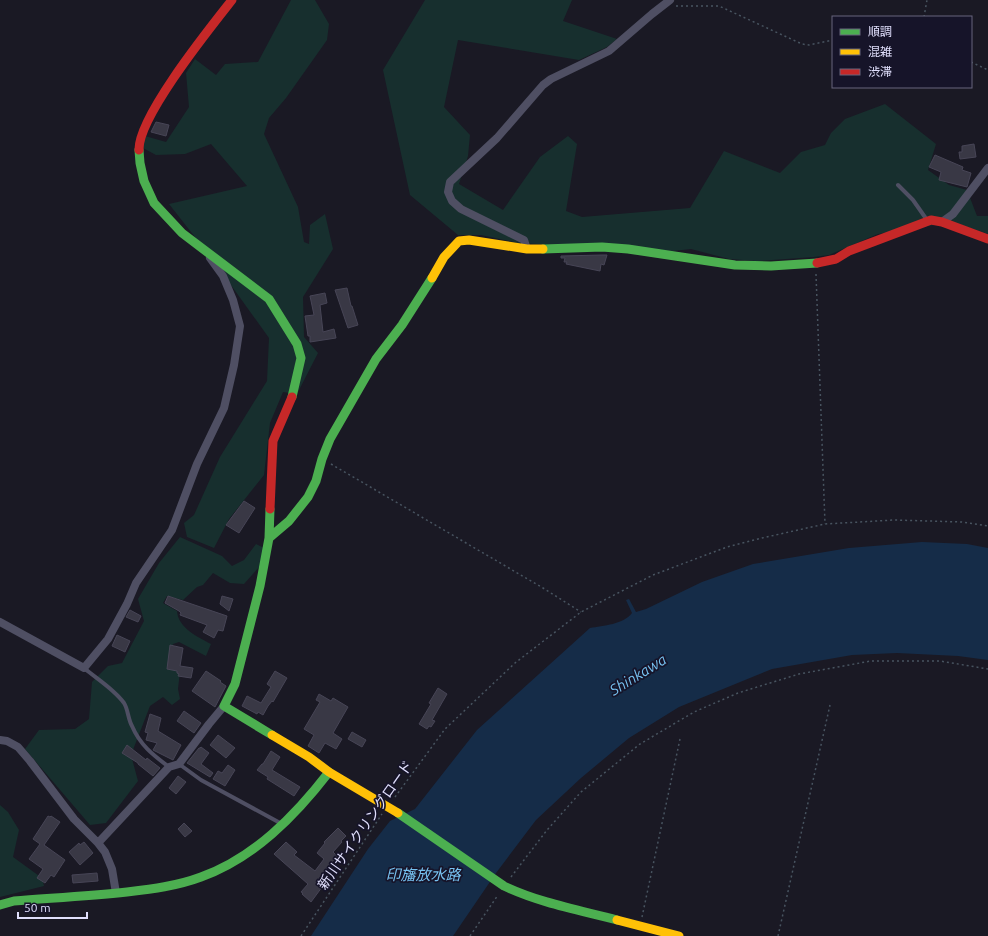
<svg xmlns="http://www.w3.org/2000/svg" width="988" height="936" font-family="Ubuntu,'Noto Sans JP',sans-serif">
<rect width="100%" height="100%" fill="#1a1924"/>
<!-- green -->
<path fill="#172f2e" d="M291,0H315L329,24L327,40L286,98L269,118L264,134L298,207L304,242L309,244L310,225L325,214L333,249L303,297L304,337L318,353L297,394L283,392L270,423L264,475L229,519L214,548L187,537L184,523L194,515L220,457L267,381L269,338L213,260L169,204L247,186L211,144L185,154L156,155L143,148L145,136L166,142L189,107L186,73L195,59L216,75L225,64L258,62Z
M425,0H572L563,21L617,39L607,47L579,60L458,40L444,107L470,135L468,156L459,184L503,210L540,157L568,136L577,144L566,211L582,217L690,208L724,151L780,173L801,152L825,145L831,133L845,119L885,104L936,144L928,170L949,185L967,190L977,216H988V234L953,222L878,234L829,255L814,257L757,261L729,259L691,249L673,251L518,243L481,235H458L410,195L383,70Z
M180,537L222,556L232,566L244,560L256,544L264,548L261,565L244,584L230,583L213,573L203,585L197,587L183,600L167,596L163,603L177,611C178,628 198,637 211,644L206,656L179,642L173,644L167,667L180,671L178,689L180,699L172,705L163,697L150,706L131,755L138,781L106,823L90,825L25,749L39,730L75,729L89,719L92,682L108,666L122,663L144,621L138,599L159,563Z
M0,805L8,812L19,830L13,857L42,878L44,886L0,897Z"/>
<!-- water -->
<path fill="#152c48" d="M922,542L967,544L988,548V660L958,656L897,653L852,655L772,669L679,707L629,738L581,778L536,820L496,873L453,936H311L368,849L390,821L415,809L477,730L590,628C603,626 624,624 632,613L626,600L629,599L636,612L646,609L702,582L753,564L849,548Z"/>
<!-- building -->
<path fill="#393845" stroke="#474556" d="M156,122L169,125L166,136L151,132Z
M974,144L976,157L960,159L959,152H962V146Z
M935,155L963,167L962,170L971,173L967,187L939,180L941,172L929,167Z
M602,255H607L604,265L601,264L600,271L566,264L567,262H564L565,258H561V256Z
M347,288L351,306H352L358,325L348,328L335,290Z
M325,293L327,303L320,305L323,332L334,329L336,338L310,342V336H308L305,316L314,315L310,296Z
M244,501L255,508L239,533L226,525Z
M168,596L227,616L223,631L218,630L214,638L203,632L207,625L180,615L181,613L179,611L165,603Z
M222,596L233,599L229,611L220,604Z
M130,610L141,616L138,622L126,617Z
M117,635L130,641L125,652L112,646Z
M170,645L183,648L180,666L193,668L191,678L178,676L179,674L177,673V671L167,669Z
M206,671L221,681L220,682L226,686L215,707L192,691Z
M275,671L287,678L273,702L272,701L268,706L263,715L258,712L257,714L242,706L247,696L261,703L271,687L267,684Z
M438,688L447,694L432,720L435,721L431,727L429,726L427,729L419,724L431,704L429,703Z
M319,694L331,701L333,698L348,707L333,733L342,739L336,749L325,743L319,753L308,746L314,735L304,729L320,702L316,700Z
M184,711L201,723L194,733L177,721Z
M150,714L161,718L158,731L181,745L173,760L153,750L157,743L146,740L148,733L145,732Z
M352,732L366,740L362,747L348,739Z
M218,735L235,748L226,758L210,745Z
M127,745L146,760L147,758L160,768L153,776L138,764V763L122,753Z
M201,747L209,753L201,764L213,773L210,777L187,763L199,748H200Z
M271,751L280,757L272,770L300,787L294,796L267,779L268,777L257,770L262,764H263Z
M228,765L235,770L225,786L213,779L218,771L222,773Z
M178,776L186,782L176,794L169,788Z
M48,816L50,817L51,816L60,822L44,845L65,860L54,877L51,875L45,883L37,878L43,869L29,859L40,844L33,839Z
M184,823L192,831L185,837L178,829Z
M338,828L346,836L341,841L342,842L333,852L337,856L322,874L328,879L311,902L302,894L303,893L301,892L308,884L274,854L286,842L297,852L294,855L315,871L324,859L317,853L325,843L324,842Z
M84,842L93,853L80,865L69,852L79,843L80,845Z
M97,873L98,881L73,883L72,875Z"/>
<g fill="none" stroke-linecap="round" stroke-linejoin="round">
<!-- path -->
<path stroke="#485460" stroke-width="1.5" stroke-dasharray="2 3" stroke-linecap="butt" d="M676,6H719L802,44L809,45L833,40
M924,17L927,0
M971,62L988,70
M816,274L825,524
M331,464L543,588L581,612
M395,797L445,729L515,663L581,612L653,575L727,547L762,538L825,524L894,520L962,522L988,526
M511,877L547,830L581,792L640,744L694,712L738,693L799,674L871,661H940L988,669
M642,917L680,739
M301,936L382,814
M470,936L498,895
M778,936L830,705"/>
<!-- lane -->
<path stroke="#4f4f63" stroke-width="4" d="M898,185L913,200L927,220
M84,668C97,679 114,689 124,703C128,709 128,719 132,726C140,745 153,755 169,767
M179,764L201,780L282,824"/>
<!-- street -->
<path stroke="#4f4f63" stroke-width="8" d="M942,222L953,214L988,168
M527,249L524,240L461,209L452,201L448,192L450,182L497,138L543,85L551,79L609,51L652,14L670,0
M0,622L84,668L108,639L127,604L136,583L172,530L197,464L224,408L234,365L240,326L233,300L223,276L210,258
M0,740L7,741L18,747L30,761L74,819L98,843L105,852L112,869L116,893
M98,843L169,767L179,764L209,724L224,706"/>
<!-- fast -->
<path stroke="#4caf50" stroke-width="9" d="M139,150L140,163L144,181L154,203L182,233L269,299L297,344L301,358L292,397
M543,249L602,247L628,249L735,265L771,266L817,263
M270,509L269,538L260,586L235,684L224,706L272,735
M269,538L289,521L308,497L316,481L322,459L330,439L376,359L402,325L432,278
M398,813L504,886C540,903 579,910 617,920
M0,905L14,901C52,898 89,896 127,892C152,889 177,886 201,877C254,858 295,816 329,772"/>
<!-- slow -->
<path stroke="#ffc107" stroke-width="9" d="M432,278L444,257L459,241L469,240L527,249H543
M272,735L309,757L329,772L398,813
M617,920L679,936"/>
<!-- jam -->
<path stroke="#c62828" stroke-width="9" d="M139,150C138,117 210,28 232,0
M817,263L836,259L849,251L931,220L942,222L988,239
M270,509L273,441L292,397"/>
</g>
<g text-anchor="middle" stroke-width="3.5" stroke-linejoin="round" paint-order="stroke">
<!-- street labels -->
<g font-size="14" fill="#e0dffc" stroke="#161429">
<text transform="translate(365 825) rotate(-55)" y="5">新川サイクリングロード</text>
</g>
<!-- water labels -->
<g font-size="15" font-style="italic" fill="#77c2f1" stroke="#161429">
<text transform="translate(638 675) rotate(-32)" y="5">Shinkawa</text>
<text x="423" y="880">印旛放水路</text>
</g>
</g>
<!-- legend -->
<rect x="832" y="16" width="140" height="72" fill="#161429" stroke="#67657d"/>
<rect x="840" y="29" width="20" height="6" fill="#4caf50" stroke="#67657d"/>
<text x="868" y="36" font-size="12" fill="#e0dffc">順調</text>
<rect x="840" y="49" width="20" height="6" fill="#ffc107" stroke="#67657d"/>
<text x="868" y="56" font-size="12" fill="#e0dffc">混雑</text>
<rect x="840" y="69" width="20" height="6" fill="#c62828" stroke="#67657d"/>
<text x="868" y="76" font-size="12" fill="#e0dffc">渋滞</text>
<!-- scale -->
<path d="M18 912v6h69v-6" fill="none" stroke="#e0dffc" stroke-width="2"/>
<text x="24" y="912" font-size="12" fill="#e0dffc" stroke="#161429" stroke-width="3" paint-order="stroke">50 m</text>
</svg>
